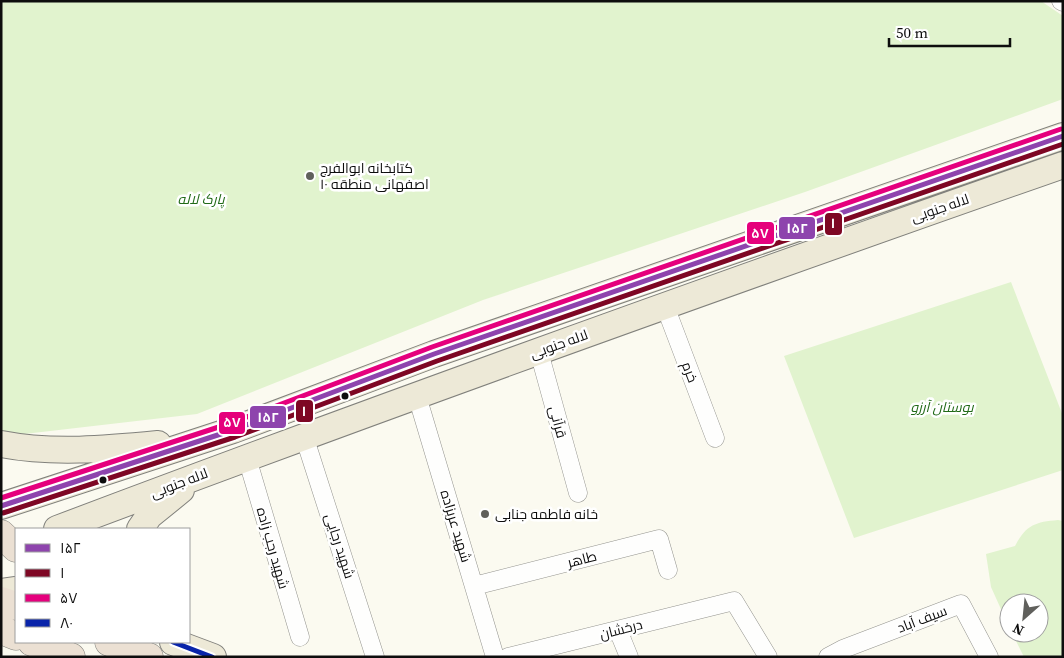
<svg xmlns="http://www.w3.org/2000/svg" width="1064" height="658" font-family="'Source Serif 4',Cairo,serif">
<rect width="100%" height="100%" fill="#fbfaf0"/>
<!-- green -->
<path fill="#e1f3ce" d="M1,1H1041L1063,16V99L805,192L483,300L197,414L7,436L1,434Z
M1011,282L1063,416V470L854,538L784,356Z
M1058,520L1063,521V657H1024L1012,633H1039V603H1009V627L991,587L986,554L1015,546C1026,525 1035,522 1058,520Z"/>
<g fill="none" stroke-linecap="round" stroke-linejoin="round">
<defs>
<path id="street" d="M1061,1L1063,2
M665,306L715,438
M539,352L578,493
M417,396L495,657
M304,436L375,657
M247,458L300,637
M474,586L659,539L668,570
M618,630L629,657
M508,657L734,601L768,657
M828,657L843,649L961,604L989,657"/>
<path id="primary" d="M1,444C52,454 107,449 158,444
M1,506L233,430L434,354L1063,136
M57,529C391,403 726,283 1063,165
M140,529L149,516L181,490
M1,592L16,590
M173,642L213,657"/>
<path id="highway" d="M1,534L16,548
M1,601L16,606
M1,630L16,636
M32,642L71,657
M109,642L149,657"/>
</defs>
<!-- street casing -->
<use href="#street" stroke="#94948f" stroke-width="19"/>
<!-- primary casing -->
<use href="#primary" stroke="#81817c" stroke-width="28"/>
<!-- highway casing -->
<use href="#highway" stroke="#81817c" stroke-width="29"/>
<!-- street -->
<use href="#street" stroke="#fefefd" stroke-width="18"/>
<!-- primary -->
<use href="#primary" stroke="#ede9d7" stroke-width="26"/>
<!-- highway -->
<use href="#highway" stroke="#ebe0d3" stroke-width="28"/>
<defs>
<path id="bus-1" d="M1,506L233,430L434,354L1063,136"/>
<path id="bus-2" d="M3,513L235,437L437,361L1063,144"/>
<path id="bus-3" d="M1,498L231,423L432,347L1061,129"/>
<path id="bus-4" d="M173,642L212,657"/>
</defs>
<!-- bus-1 casing -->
<use href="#bus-1" stroke="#fff" stroke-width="9"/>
<!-- bus-2 casing -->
<use href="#bus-2" stroke="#fff" stroke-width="9"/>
<!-- bus-3 casing -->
<use href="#bus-3" stroke="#fff" stroke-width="9"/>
<!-- bus-4 casing -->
<use href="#bus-4" stroke="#fff" stroke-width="9"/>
<!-- bus-1 -->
<use href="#bus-1" stroke="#8e44ad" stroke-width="5"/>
<!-- bus-2 -->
<use href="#bus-2" stroke="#7e0724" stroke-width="5"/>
<!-- bus-3 -->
<use href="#bus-3" stroke="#e5007d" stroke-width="5"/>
<!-- bus-4 -->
<use href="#bus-4" stroke="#0924aa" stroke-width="5"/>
</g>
<!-- markers -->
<g fill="#60605c" stroke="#fff" stroke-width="2">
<circle cx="310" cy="176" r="5"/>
<circle cx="485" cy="514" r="5"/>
</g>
<g fill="#0d0d0d" stroke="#fff" stroke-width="2">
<circle cx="345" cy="396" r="4.5"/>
<circle cx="103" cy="480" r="4.5"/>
</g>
<g text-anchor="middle" stroke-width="5" stroke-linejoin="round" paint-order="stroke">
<!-- poi labels -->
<g font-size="14" fill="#0d0d0d" stroke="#fff" text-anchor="start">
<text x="320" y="173">کتابخانه ابوالفرج<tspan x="320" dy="16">اصفهانی منطقه ۱۰</tspan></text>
<text x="495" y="519">خانه فاطمه جنابی</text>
</g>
<!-- park labels -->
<g font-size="14" font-style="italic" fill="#216a17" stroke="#fff">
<text x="201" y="204">پارک لاله</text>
<text x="942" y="412">بوستان آرزو</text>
</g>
<!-- street labels -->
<g font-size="14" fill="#0d0d0d" stroke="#fff">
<text transform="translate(940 208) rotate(-19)" y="5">لاله جنوبی</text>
<text transform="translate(559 344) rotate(-20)" y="5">لاله جنوبی</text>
<text transform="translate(690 372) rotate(69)" y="5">خرم</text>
<text transform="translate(558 422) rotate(75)" y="5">قرآنی</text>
<text transform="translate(179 483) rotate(-21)" y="5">لاله جنوبی</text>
<text transform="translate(456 526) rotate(73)" y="5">شهید عربزاده</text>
<text transform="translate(340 546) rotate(72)" y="5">شهید رجایی</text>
<text transform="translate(273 548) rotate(74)" y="5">شهید رجب زاده</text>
<text transform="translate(582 559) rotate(-14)" y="5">طاهر</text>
<text transform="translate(922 619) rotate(-21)" y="5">سیف آباد</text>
<text transform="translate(621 629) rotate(-14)" y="5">درخشان</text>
</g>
</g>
<g stroke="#fff" stroke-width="2">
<rect x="824" y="212" width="19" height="24" rx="5" fill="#7e0724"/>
<rect x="778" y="216" width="38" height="24" rx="5" fill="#8e44ad"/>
<rect x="746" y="221" width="29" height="24" rx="5" fill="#e5007d"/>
<rect x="295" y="399" width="19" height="24" rx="5" fill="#7e0724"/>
<rect x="249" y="405" width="38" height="24" rx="5" fill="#8e44ad"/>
<rect x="218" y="411" width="28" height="24" rx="5" fill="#e5007d"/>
</g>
<g font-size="14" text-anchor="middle" font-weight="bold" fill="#fff">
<text x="833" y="228">۱</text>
<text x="797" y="233">۱۵۲</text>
<text x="760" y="238">۵۷</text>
<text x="304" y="416">۱</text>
<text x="268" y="422">۱۵۲</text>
<text x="232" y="427">۵۷</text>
</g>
<!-- border -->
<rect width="1064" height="658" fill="none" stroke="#0d0d0d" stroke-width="5"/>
<!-- legend -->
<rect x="15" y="528" width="175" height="115" fill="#ffffff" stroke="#9e9e9e"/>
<rect x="25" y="544" width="25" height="8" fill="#8e44ad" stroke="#9e9e9e"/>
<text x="60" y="553" font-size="15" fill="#0d0d0d">۱۵۲</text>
<rect x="25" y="569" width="25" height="8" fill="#7e0724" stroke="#9e9e9e"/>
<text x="60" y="578" font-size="15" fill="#0d0d0d">۱</text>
<rect x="25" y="594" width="25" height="8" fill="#e5007d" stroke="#9e9e9e"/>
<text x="60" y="603" font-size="15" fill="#0d0d0d">۵۷</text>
<rect x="25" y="619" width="25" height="8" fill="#0924aa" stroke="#9e9e9e"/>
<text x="60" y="628" font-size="15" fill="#0d0d0d">۸۰</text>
<!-- north arrow -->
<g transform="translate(1024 618) rotate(207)"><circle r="24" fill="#ffffff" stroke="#9e9e9e"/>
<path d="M0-4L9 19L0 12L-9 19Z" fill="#60605c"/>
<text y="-8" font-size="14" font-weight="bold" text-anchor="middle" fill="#0d0d0d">N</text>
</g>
<!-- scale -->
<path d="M889 38v8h121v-8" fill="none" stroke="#0d0d0d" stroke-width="2.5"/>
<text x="896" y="38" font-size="15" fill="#0d0d0d" stroke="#ffffff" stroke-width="4" paint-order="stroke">50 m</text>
</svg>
